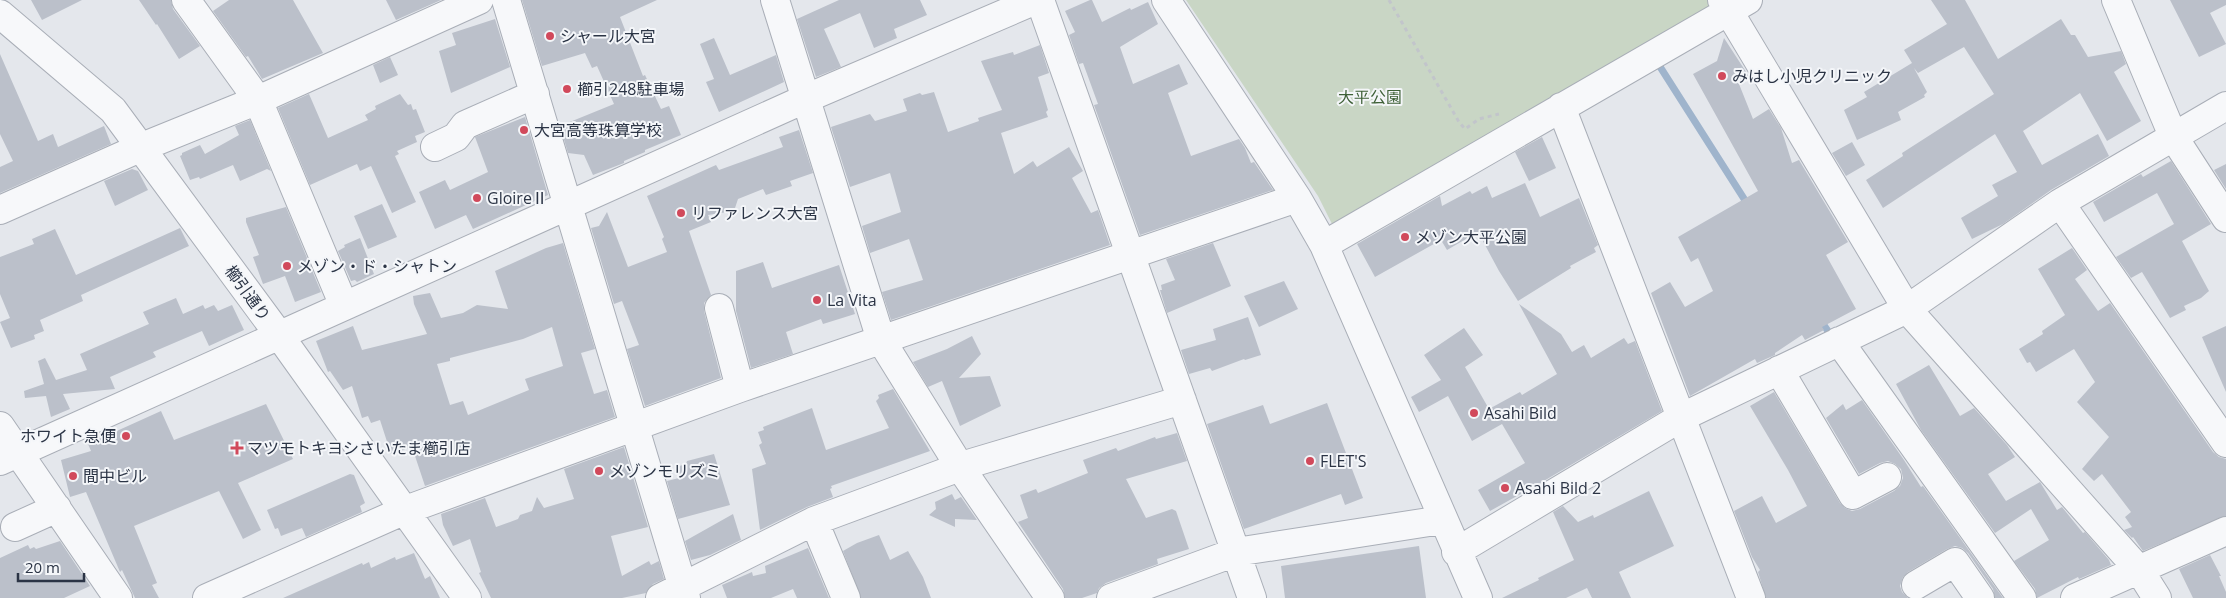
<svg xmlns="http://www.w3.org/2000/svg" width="2226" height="598" font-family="'Open Sans','Noto Sans JP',sans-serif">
<rect width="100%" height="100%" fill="#e4e7ec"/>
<!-- green -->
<path fill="#c9d6c5" d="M1186,0H1711L1717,11L1335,230L1318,196Z"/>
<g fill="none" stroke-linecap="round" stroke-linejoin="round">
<!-- stream -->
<path stroke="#9fb4cc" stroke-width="7" d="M1657,62L1748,205
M1819,318L1830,334"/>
</g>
<!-- building -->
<path fill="#bbc0ca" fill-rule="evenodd" d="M31,0H82L42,20Z
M139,0H171L173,9L200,46L179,59L157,24L156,25Z
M229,0H293L323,53L262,79L248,56L246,57L213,11Z
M386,0H441L396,20Z
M522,0H657L620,17L643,76L645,75L661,109L669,106L681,135L645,150V152L624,161V163L593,175L584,155L568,153L560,126L614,104L597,66L592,68L585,53L542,66Z
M839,0H920L927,15L894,29L897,38L874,48L860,13L824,29L841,67L816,77L797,19Z
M1090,0H1092L1102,22L1130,8L1131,10L1148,2L1158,24L1120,47L1133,84L1179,64L1188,84L1168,93L1191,156L1239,139L1245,148L1251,163L1254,162L1273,190L1140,235L1094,105L1098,104L1083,63L1079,64L1069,35L1075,32L1065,11Z
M1931,0H1965L1998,59L2061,19L2071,35H2075L2088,57L2121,51L2126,64L2114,72L2141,121L2107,141L2080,93L2023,131L2042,165L2098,134L2109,156L2051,190L2003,224L1972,239L1961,218L1998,196L1992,185L2017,172L1995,134L1883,208L1866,180L1903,156L1902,153L1994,94L1964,47L1918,73L1914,68L1927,92L1924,95L1925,97L1898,112L1901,120L1857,140L1844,110L1867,97L1864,92L1912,63L1904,50L1947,24Z
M2170,0H2226V5L2210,13L2226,44L2199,57Z
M495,19L510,67L451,93L439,51L456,45L452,33Z
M714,38L730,75L776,55L784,82L719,112L706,82L714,79L700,44Z
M1724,38L1750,78L1739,84L1753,119L1769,109L1781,128L1792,163L1799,160L1848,242L1826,255L1856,309L1822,327L1824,330L1805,340L1802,335L1775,353V355L1757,363L1755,359L1690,396L1651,293L1670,282L1685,307L1713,291L1698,258L1691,262L1678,237L1758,191L1693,74L1717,61Z
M1040,45L1049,73L1038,77L1048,110L1046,112L1048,117L1001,133L1014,174L1033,161L1037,167L1069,147L1083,171L1072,178L1091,213L1098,210L1110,245L891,320L882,292L923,280L909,239L870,253L862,226L901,212L890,173L850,187L831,127L870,114L875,121L907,111L903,99L920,93L922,95L934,92L948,132L979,121L978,118L1002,110L981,61L1013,52L1014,55Z
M0,54L38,141L53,134L58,147L104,126L111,144L0,193V167L13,161L0,134Z
M390,57L398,75L380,83L373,65Z
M309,94L328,138L368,120L365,115L376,109L375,106L400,94L408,105L411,104L413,110L416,109L425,132L415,136L417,142L397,151L399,154L395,156L416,202L392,213L371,166L360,171L357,164L310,185L278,108Z
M525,117L548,195L473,229L466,215L435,229L419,192L445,180L450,190L488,172L475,137Z
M250,120L271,171L267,169L240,181L233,165L200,179L199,177L190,180L180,156L182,155V153L200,145L205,154L239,135L235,126Z
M799,130L813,173L790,181L792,186L766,195L763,189L738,199L734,211L708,215L711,222L689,231L711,295L704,303V311L721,378L645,406L627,349L639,345L622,301L614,304L591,228L599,226L607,212L628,267L667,252L662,239L664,237L647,196L716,165L719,170L783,147L779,137Z
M1542,137L1556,168L1529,181L1515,152Z
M1852,142L1865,165L1846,176L1832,153Z
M2171,161L2211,224L2182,241L2209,291L2201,298L2184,306L2186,310L2170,318L2142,272L2131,278L2116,257L2174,224L2157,193L2104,222L2093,202L2141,174L2143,177Z
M2226,164V189L2214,170Z
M132,169L138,171L148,190L115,206L104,181Z
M1525,183L1540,217L1579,198L1598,245L1594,248L1596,252L1570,266L1571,268L1518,301L1499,271L1478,232L1447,250L1441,240L1375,277L1357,244L1440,196L1442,206L1470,191L1472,194L1487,186L1492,198Z
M382,204L397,237L368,249L354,216Z
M286,207L321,292L295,302L285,276L263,284L253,257L259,255L246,222V218Z
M180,228L189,246L81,295L83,301L40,320L44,331L34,335L35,339L11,348L0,322L10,318L0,294V257L34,244L32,239L55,229L76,275Z
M360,238L374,274L357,282L355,280L351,281L338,251L345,247L344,245Z
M563,243L595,349L581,353L594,394L607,390L615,417L425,486L412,447L391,454L380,420L371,423L368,416L362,418L352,386L343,390L330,371L328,372L316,341L353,326L362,350L427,334L414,304L413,296L430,293L441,318L463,313L477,305L508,309L495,271L546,248ZM552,327L563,366L525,379L529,390L468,415L463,401L450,405L437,364L450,361V358L523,339Z
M1213,243L1231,286L1167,313L1160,290H1162L1161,285L1175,280L1166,259Z
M2072,248L2087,270L2075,279L2098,311L2110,303L2213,452L2219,457L2226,459V516L2143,551L2133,537L2132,538L2124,530L2132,527L2125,517L2131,512L2102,474L2094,481L2082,469L2109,437L2077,402L2095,382L2074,349L2036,372L2030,362L2027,363L2019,349L2043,334L2042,331L2065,315L2038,269Z
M763,262L772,288L839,265L855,314L823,324L821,319L786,332L793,354L751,368L736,311V271Z
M1284,281L1298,309L1259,327L1244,296Z
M176,298L183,314L203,305L205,309L214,305L218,311L232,305L244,330L209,346L202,331L153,352L156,357L110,377L115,389L63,394L70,409L51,417L46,396L25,398L24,391L44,384L38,361L45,358L56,380L87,370L80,354L149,324L143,312Z
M1519,304L1561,334L1572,352L1584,345L1591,358L1624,338L1628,344L1635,341L1662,411L1537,485L1490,511L1478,490L1525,463L1502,424L1472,441L1448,396L1419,412L1411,397L1441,380L1424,355L1464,328L1483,355L1465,367L1489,409L1520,392L1522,395L1557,374Z
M1248,317L1261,355L1245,360L1244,359L1212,371L1210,368L1189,374L1181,350L1216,340L1213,329Z
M2226,326V392L2202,337Z
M972,336L981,354L959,378L990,376L1001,406L960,426L942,381L928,387L913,362L947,349Z
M1929,365L1960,416L1974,408L2007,445L2015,457L1988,474L2006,501L2040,482L2057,510L2062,507L2083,533L2085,532L2109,560L2111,565L2079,579L2078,577L2037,598L2035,589L2014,561L2049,540L2031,509L1995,533L1921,430L1896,384Z
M893,389L930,451L831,486L832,488L830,489L833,497L807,507L760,530L752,469L766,464L759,445L762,443L758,432L764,430L763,427L812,408L826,450L889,428L876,401L879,398L878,395Z
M1774,392L1840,503L1845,508L1852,511L1860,509L1894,491L1900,486L1903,478L1901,469L1895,464L1888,461L1880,463L1859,474L1826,418L1843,404L1846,410L1862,400L1904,460L1921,487L1923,486L2003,598H1995L1993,589L1968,553L1962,548L1955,546L1947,549L1908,572L1903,577L1900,586L1902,592L1908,598H1766L1758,572L1760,570L1752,557L1734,511L1762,496L1776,523L1807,506L1788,470L1750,406Z
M1327,403L1363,498L1345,505L1341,494L1244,529L1207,424L1263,405L1270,424Z
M266,404L293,459L238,483L261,530L243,539L219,491L134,526L157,583L152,585L159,598H135L122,570L120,572L86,492L70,497L61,460L91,451L88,444L161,411L174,440Z
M1177,433L1187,461L1126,479L1146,518L1172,509L1176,511L1189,549L1157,559L1158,564L1106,583L1099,588L1097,593L1082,598H1065L1063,589L1018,522L1028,518L1020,495L1036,489L1038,493L1088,473L1083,460L1116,448L1118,451L1155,437L1156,439Z
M624,447L648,527L611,536L622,576L649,561L651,565L659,561L664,579L653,584L646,593L622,598H491L479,573L481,572L470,539L453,546L443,525L441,514L485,498L496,527L518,519L520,515L532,511L537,497L544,508L574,499L564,469Z
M714,454L730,505L678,519L667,481L679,478L676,467L686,464L687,461Z
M350,474L354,475L365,503L360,506L362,512L306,537L302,528L281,536L278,528L275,529L267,510Z
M1649,491L1674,546L1619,572L1631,598H1592L1587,588L1566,598H1502L1539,580L1538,578L1574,560L1553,512L1563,506L1578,522L1593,515L1594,518Z
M952,494L955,500L961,497L977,520L955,519V527L929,515L936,509L935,502Z
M733,514L741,540L710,555L691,560L685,541Z
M879,535L890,560L908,551L923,577L931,598H861L843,551L857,543Z
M60,541L90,586L64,598H0V558L28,545L30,549L34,547L36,549Z
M1419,546L1426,598H1285L1281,566Z
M808,548L829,598H797L793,589L771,598H727L722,585L752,572L753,576L766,573L765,566Z
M414,553L425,579L430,576L440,598H283L362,563L363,565L369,562L371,568L395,557L396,560Z
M2210,555L2221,576H2219L2226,592V598H2193L2179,569Z"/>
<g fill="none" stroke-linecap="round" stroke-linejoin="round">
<defs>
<path id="minor" d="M186,0L258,100L344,306
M506,0L686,598
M775,0L881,340L960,467L1050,598
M1040,0L1252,598
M1166,0L1297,198L1324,245L1478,598
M1722,0L1907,309L2140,571L2157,598
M2116,0L2173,136L2226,218
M0,14L113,110L279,335L467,598
M1561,107L1751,598
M435,147L456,137L465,125L535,94
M2060,203L2226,443
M0,210L142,147L258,100L479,0
M1324,245L1748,0
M719,308L740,388
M1839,341L2022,598
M1779,370L1853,495L1887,477
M0,426L118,598
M0,461L807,98L1036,0
M814,521L846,598
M15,527L57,508
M1456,552L1680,418L1907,309L2060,203L2226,106
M1916,585L1955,562L1980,598
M207,598L403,511L740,388L1297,198
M660,598L814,521L968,464L1182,400
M1111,598L1236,552L1442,520
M2075,598L2226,531"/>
</defs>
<!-- minor casing -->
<use href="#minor" stroke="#a9aeb7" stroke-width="30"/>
<!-- path -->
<path stroke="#c2c5cb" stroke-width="3" stroke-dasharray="4 4" stroke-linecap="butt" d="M1389,0L1459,122L1465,129L1479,119L1499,114"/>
<!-- minor -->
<use href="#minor" stroke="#f7f8fa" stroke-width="28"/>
</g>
<!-- markers -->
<g fill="#d1495b" stroke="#f4f6f9" stroke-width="2">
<circle cx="550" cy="36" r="5"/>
<circle cx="1722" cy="76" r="5"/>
<circle cx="567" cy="89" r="5"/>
<circle cx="524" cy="130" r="5"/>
<circle cx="477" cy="198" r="5"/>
<circle cx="681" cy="213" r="5"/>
<circle cx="1405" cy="237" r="5"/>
<circle cx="287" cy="266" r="5"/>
<circle cx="817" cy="300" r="5"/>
<circle cx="1474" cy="413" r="5"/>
<circle cx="126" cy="436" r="5"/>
<path d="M234.5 440.5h5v5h5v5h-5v5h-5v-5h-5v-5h5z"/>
<circle cx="1310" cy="461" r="5"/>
<circle cx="599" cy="471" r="5"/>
<circle cx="73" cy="476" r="5"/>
<circle cx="1505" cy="488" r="5"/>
</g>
<g text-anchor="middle" stroke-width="4" stroke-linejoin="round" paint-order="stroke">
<!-- poi labels -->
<g font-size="16" fill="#2b3445" stroke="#f4f6f9" text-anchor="start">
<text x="560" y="42">シャール大宮</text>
<text x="1732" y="82">みはし小児クリニック</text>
<text x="577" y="95">櫛引248駐車場</text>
<text x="534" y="136">大宮高等珠算学校</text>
<text x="487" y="204">GloireⅡ</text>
<text x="691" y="219">リファレンス大宮</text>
<text x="1415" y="243">メゾン大平公園</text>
<text x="297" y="272">メゾン・ド・シャトン</text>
<text x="827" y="306">La Vita</text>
<text x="1484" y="419">Asahi Bild</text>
<text x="116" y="442" text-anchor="end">ホワイト急便</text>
<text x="247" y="454">マツモトキヨシさいたま櫛引店</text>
<text x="1320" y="467">FLET'S</text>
<text x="609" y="477">メゾンモリズミ</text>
<text x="83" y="482">間中ビル</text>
<text x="1515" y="494">Asahi Bild 2</text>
</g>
<!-- park labels -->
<g font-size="16" fill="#3f6138" stroke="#f4f6f9">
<text x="1370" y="103">大平公園</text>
</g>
<!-- street labels -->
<g font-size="16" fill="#2b3445" stroke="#f4f6f9">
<text transform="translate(248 293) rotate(54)" y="6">櫛引通り</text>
</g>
</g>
<!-- scale -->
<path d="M18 573v8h66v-8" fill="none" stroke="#2b3445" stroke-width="2.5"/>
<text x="25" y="573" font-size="15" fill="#2b3445" stroke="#f4f6f9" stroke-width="4" paint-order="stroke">20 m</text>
</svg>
